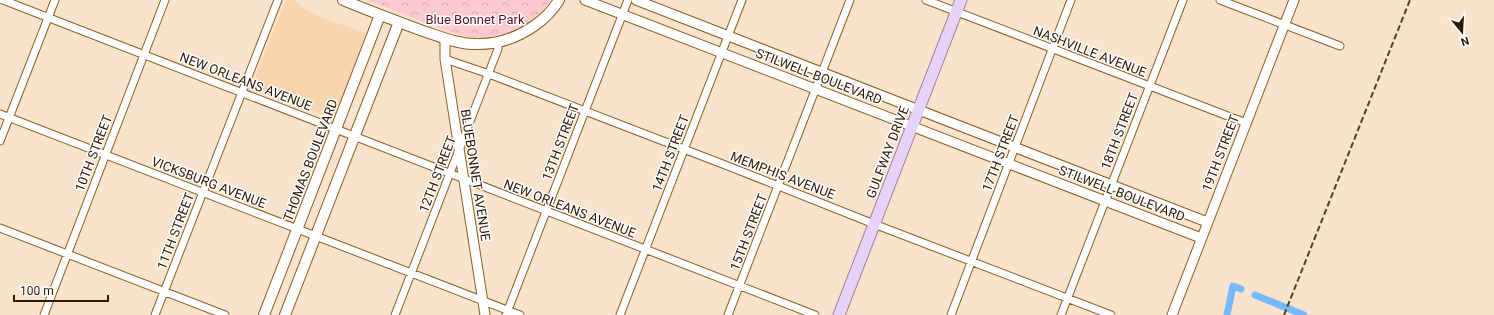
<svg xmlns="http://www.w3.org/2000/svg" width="1494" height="315" font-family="Roboto,sans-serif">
<defs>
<pattern id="park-crowns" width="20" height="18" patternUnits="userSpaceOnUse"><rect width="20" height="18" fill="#fbc9cf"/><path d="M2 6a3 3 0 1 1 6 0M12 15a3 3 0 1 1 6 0" fill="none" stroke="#d7acb0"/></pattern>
</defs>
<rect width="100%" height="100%" fill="#f9e3cc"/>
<!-- built -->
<path fill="#f8d5ae" d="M286,0H294L306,10L322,18L366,33L334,119L251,87Z"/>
<!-- park -->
<path fill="url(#park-crowns)" d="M366,0H551L536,17L520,27L500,35L472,38L445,30Z"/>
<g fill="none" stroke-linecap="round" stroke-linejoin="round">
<!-- canal -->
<path stroke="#75baff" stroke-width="7" d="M1255,295L1304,315
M1227,315L1233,286L1241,289"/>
<defs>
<path id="minor" d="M3,0L815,315
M926,0L1246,123
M1220,0L1340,46
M445,59L489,74L733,168L874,224L1111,315
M0,114L520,315
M0,141L55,0
M0,228L225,315
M44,315L165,0
M155,315L278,0
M395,315L498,49V42
M506,315L628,0
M620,315L742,0
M728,315L850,0
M951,315L1071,0
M1061,315L1183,0"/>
<path id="tertiary" d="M585,0L1201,238
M636,0L1207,222
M445,38V59L485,315
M1172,315L1294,0"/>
<path id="secondary" d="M343,0C369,11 394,20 420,30C439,36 459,45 479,44C499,44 518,37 534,26C543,20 553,10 559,0
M264,315L380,15
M285,315L399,22"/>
<path id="primary" d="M839,315L961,0"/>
</defs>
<!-- minor casing -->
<use href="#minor" stroke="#8d5e20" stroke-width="9"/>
<!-- tertiary casing -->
<use href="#tertiary" stroke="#8d5e20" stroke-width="11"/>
<!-- secondary casing -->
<use href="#secondary" stroke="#8d5e20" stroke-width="12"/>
<!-- primary casing -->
<use href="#primary" stroke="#9c7f9e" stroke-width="13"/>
<!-- minor -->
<use href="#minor" stroke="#fff" stroke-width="7"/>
<!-- tertiary -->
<use href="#tertiary" stroke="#fff" stroke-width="9"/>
<!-- secondary -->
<use href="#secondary" stroke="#fff" stroke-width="10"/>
<!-- primary -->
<use href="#primary" stroke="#e8d3f8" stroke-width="11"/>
<!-- rail -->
<path stroke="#523f27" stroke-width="2" stroke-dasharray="6 3" stroke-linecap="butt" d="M1284,315L1410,0"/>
</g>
<g text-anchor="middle" stroke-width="3" stroke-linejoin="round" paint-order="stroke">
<!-- park labels -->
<g font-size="13" fill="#5d1026" stroke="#fff">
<text x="475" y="24">Blue Bonnet Park</text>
</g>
<!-- street labels -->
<g font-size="13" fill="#2c1901" stroke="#fff">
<text transform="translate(1090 51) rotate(21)" y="5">NASHVILLE AVENUE</text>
<text transform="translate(819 76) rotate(21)" y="5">STILWELL BOULEVARD</text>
<text transform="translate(246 81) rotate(21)" y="5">NEW ORLEANS AVENUE</text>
<text transform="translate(1119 131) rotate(-69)" y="5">18TH STREET</text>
<text transform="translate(560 142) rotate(-69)" y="5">13TH STREET</text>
<text transform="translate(887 152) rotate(-69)" y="5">GULFWAY DRIVE</text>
<text transform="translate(93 153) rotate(-69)" y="5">10TH STREET</text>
<text transform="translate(670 153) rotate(-69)" y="5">14TH STREET</text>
<text transform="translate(1000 153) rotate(-69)" y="5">17TH STREET</text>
<text transform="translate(1220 153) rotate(-69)" y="5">19TH STREET</text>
<text transform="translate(310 160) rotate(-69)" y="5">THOMAS BOULEVARD</text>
<text transform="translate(437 174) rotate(-69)" y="5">12TH STREET</text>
<text transform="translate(476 175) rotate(81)" y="5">BLUEBONNET AVENUE</text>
<text transform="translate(783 175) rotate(21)" y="5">MEMPHIS AVENUE</text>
<text transform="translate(209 182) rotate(21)" y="5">VICKSBURG AVENUE</text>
<text transform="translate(1122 193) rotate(21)" y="5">STILWELL BOULEVARD</text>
<text transform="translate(570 208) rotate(21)" y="5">NEW ORLEANS AVENUE</text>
<text transform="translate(175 231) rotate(-69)" y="5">11TH STREET</text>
<text transform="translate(748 232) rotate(-69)" y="5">15TH STREET</text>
</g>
</g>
<!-- north arrow -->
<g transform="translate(1462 32) rotate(162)" stroke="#ffffff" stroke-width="3" paint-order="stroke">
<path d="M0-3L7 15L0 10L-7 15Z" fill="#2c1901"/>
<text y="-6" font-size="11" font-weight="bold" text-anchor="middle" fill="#2c1901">N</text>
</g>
<!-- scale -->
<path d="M14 295v6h94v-6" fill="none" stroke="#2c1901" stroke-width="2"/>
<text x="20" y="295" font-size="12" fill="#2c1901" stroke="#ffffff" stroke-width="3" paint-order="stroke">100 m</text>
</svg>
